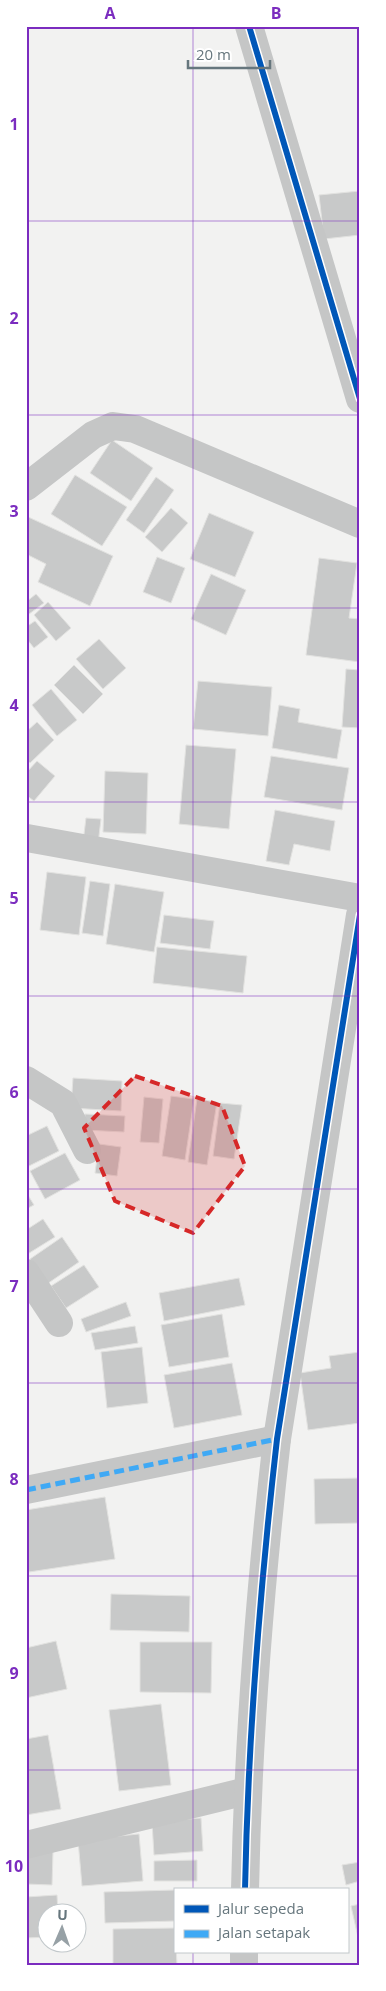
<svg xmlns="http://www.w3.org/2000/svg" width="386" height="1991" font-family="'Open Sans',sans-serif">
<rect width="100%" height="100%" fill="#f2f2f1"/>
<!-- building -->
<path fill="#c8c9c9" stroke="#e2e2e0" d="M360,191V235L324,239L319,195Z
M112,440L153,468L131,501L90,473Z
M75,475L127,507L102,546L51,514Z
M156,477L174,490L144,533L126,520Z
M171,508L188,523L162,552L145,537Z
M209,513L254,532L235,577L190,559Z
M26,516L113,556L90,606L38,582L46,564L26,554Z
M157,557L185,568L171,603L143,592Z
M319,558L357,563L349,618L360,619V662L306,655Z
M211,574L246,590L226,635L191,619Z
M36,594L44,603L29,614L26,611V602Z
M48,602L71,628L56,641L34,615Z
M35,621L48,637L34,648L26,638V627Z
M99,639L126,668L103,689L76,659Z
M74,665L103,694L83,714L54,685Z
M346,669L360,670V728L342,727Z
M198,681L272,687L268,736L193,729Z
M51,689L77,720L57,736L32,705Z
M279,705L300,709L298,722L342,730L337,759L272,748Z
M37,722L54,740L30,763L26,759V732Z
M186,745L236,749L229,829L179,824Z
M271,756L349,768L342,810L264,797Z
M37,761L55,776L34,801L26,795V773Z
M105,771L148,773L146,834L103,832Z
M275,810L335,821L330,851L294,844L289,865L266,861Z
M86,818L101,819L98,844L83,842Z
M47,872L86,877L79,935L40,930Z
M90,881L110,884L103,936L82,933Z
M115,884L164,892L154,952L106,944Z
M164,915L214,921L210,949L160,943Z
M157,947L247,956L243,993L153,983Z
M73,1078L122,1081L121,1111L71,1108Z
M171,1096L194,1099L185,1160L162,1156Z
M144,1097L163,1099L159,1143L140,1142Z
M197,1099L217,1102L207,1165L188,1162Z
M220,1103L242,1105L234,1159L213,1156Z
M85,1114L125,1116L124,1132L84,1130Z
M47,1126L59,1151L27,1167L26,1136Z
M99,1144L121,1147L117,1176L95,1173Z
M65,1153L80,1180L45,1199L30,1171Z
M26,1192L34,1205L26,1209Z
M43,1219L55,1237L26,1255V1230Z
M62,1237L79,1262L47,1284L30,1259Z
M84,1265L99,1287L66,1308L51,1286Z
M239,1278L245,1305L164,1321L159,1293Z
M126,1302L131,1316L86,1332L81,1319Z
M222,1314L229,1357L169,1367L161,1325Z
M135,1326L138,1343L95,1350L91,1333Z
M142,1347L148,1403L107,1408L101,1352Z
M360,1352V1423L308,1430L300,1373L331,1368L329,1356Z
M232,1363L242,1415L174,1428L164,1375Z
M360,1478V1523L315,1524L314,1479Z
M105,1497L115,1559L29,1572L26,1554V1510Z
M111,1594L190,1596L189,1632L110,1630Z
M56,1641L67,1689L26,1698V1648Z
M140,1642H212L211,1693L140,1692Z
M161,1704L171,1785L119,1791L109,1710Z
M48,1735L61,1809L26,1815V1739Z
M201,1818L203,1851L154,1855L152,1822Z
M139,1834L143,1881L82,1886L78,1840Z
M26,1852H53L52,1885L26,1884Z
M197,1860V1881H154V1861Z
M360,1862V1881L346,1885L342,1865Z
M175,1890V1921L105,1923L104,1892Z
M57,1895L58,1914H48V1937L26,1938V1897Z
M360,1904V1946L351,1906Z
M175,1928L177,1965H113V1929Z"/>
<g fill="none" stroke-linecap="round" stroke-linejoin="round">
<!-- minor -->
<path stroke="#c5c6c6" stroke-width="28" d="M26,487L93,435L113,426L135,429L360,524
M27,838L360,898
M26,1080L63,1103L87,1150
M26,1273L59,1323
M26,1490L277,1439
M26,1845L247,1791"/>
<!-- tertiary -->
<path stroke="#c5c6c6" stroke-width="28" d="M249,26L360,399
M245,1890C248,1739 260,1588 277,1439L360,915
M244,1965V1952"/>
<!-- quiet -->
<path stroke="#3fa9f5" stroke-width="5" stroke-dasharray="10 5" stroke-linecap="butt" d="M26,1490L277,1439"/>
<defs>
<path id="cycleway" d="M249,26L360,399
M245,1890C248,1739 260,1588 277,1439L360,915"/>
</defs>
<!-- cycleway casing -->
<use href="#cycleway" stroke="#fff" stroke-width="9"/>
<!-- cycleway -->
<use href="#cycleway" stroke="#0057b8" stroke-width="6"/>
</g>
<!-- marked area -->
<path fill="#d62828" fill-opacity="0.2" stroke="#d62828" stroke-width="4" stroke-dasharray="10 6" stroke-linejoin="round" d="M135,1076L222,1106L245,1166L193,1233L115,1201L84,1128Z"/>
<!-- grid -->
<path fill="none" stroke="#7b2cbf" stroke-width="1" stroke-opacity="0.55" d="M193,26V1890M26,221H360M26,415H360M26,608H360M26,802H360M26,996H360M26,1189H360M26,1383H360M26,1576H360M26,1770H360M193,1952V1965"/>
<!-- border -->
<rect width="386" height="1991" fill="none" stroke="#ffffff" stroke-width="55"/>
<!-- legend -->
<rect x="174" y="1888" width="175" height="65" fill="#ffffff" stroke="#c2c8cb"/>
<rect x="184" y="1905" width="25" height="8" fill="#0057b8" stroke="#c2c8cb"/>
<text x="218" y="1914" font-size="15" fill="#66767d">Jalur sepeda</text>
<rect x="184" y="1930" width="25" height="8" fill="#3fa9f5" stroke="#c2c8cb"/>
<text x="218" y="1938" font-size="15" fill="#66767d">Jalan setapak</text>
<!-- north arrow -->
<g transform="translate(62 1928) rotate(2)"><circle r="24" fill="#ffffff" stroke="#c2c8cb"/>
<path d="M0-4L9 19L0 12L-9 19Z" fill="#97a1a6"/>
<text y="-8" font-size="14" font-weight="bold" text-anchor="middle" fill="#66767d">U</text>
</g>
<!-- scale -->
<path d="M188 60v8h82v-8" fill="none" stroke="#66767d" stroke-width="2.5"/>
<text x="196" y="60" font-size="15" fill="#66767d" stroke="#ffffff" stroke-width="4" paint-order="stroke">20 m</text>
<rect x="28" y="28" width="330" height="1936" fill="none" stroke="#7b2cbf" stroke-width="2"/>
<g font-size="16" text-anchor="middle" font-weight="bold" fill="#7b2cbf">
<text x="110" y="19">A</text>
<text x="276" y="19">B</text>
<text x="14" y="130">1</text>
<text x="14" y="324">2</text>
<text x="14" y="517">3</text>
<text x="14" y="711">4</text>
<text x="14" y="904">5</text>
<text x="14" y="1098">6</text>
<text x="14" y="1292">7</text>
<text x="14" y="1485">8</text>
<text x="14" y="1679">9</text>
<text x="14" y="1872">10</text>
</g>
</svg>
